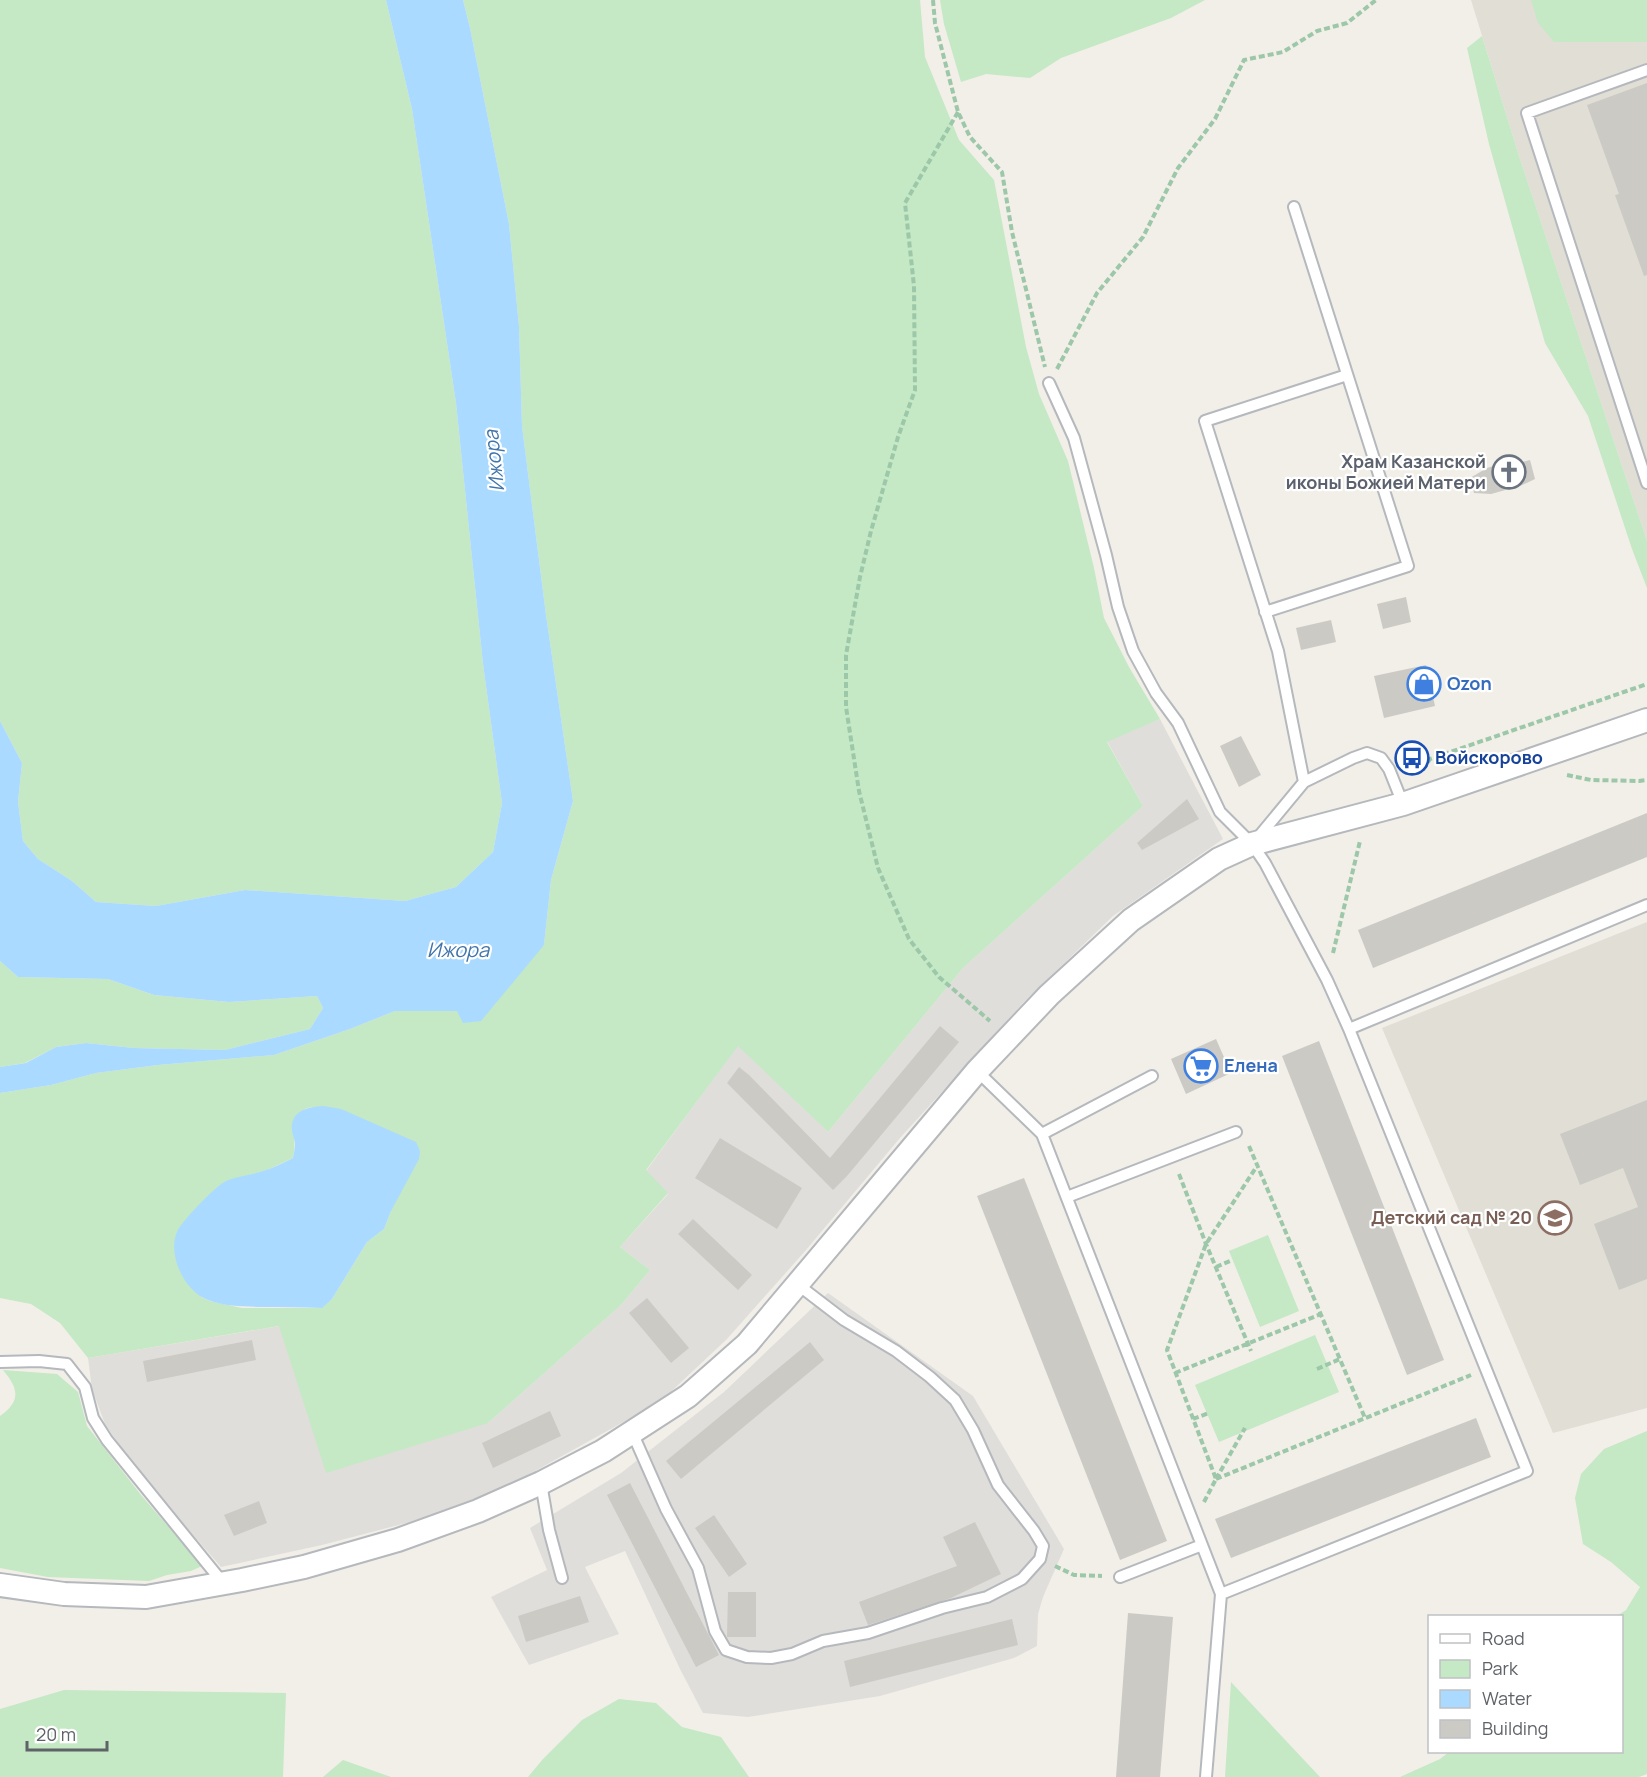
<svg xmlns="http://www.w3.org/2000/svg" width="1647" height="1777" font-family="Manrope,sans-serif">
<rect width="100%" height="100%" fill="#f1efe8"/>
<!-- industrial -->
<path fill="#e0deda" d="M1160,719L1223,839L1113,916L1023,1003L900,1138L806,1250L727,1339L661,1401L506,1487L410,1522L322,1545L221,1567L137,1471L105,1424L92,1389L88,1358L280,1326L488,1423L621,1305L650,1270L620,1247L668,1194L646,1171L738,1045L828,1132L963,968L1143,806L1107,741Z
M828,1293L973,1396L1064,1549L1043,1597L1038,1614L1037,1646L1014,1658L880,1696L748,1717L703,1713L680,1669L625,1551L585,1567L619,1634L529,1665L491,1597L547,1570L530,1528L621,1473L724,1392Z"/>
<!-- education -->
<path fill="#e1ded6" d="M1471,0H1647V541L1519,156Z
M1647,922V1408L1553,1433L1382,1028Z"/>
<!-- green -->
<path fill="#c5e8c5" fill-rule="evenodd" d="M0,0H386L412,109L456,403L483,664L502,803L493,852L456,887L405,901L245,890L156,906L96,902L72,881L38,859L23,841L18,802L22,763L0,721Z
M463,0H920L925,57L959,140L994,180L1026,347L1039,394L1068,461L1094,568L1104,618L1129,667L1160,719L1107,742L1143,806L963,968L828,1132L738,1046L646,1170L668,1193L620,1247L650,1270L621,1305L488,1423L326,1473L279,1326L88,1358L60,1323L31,1304L0,1298V1093L51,1085L96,1073L158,1065L274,1055L350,1029L395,1011H457L544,945L551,880L573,801L546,615L522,426L519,326L509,224L470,28ZM312,1107L391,1211L384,1229L367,1242L332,1299L321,1308H242L210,1301L201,1297L202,1202L224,1182L267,1170L293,1158C298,1138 284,1113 312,1107Z
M940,0H1205L1171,18L1061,58L1030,78L986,74L961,82L944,24Z
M1531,0H1647V42H1554L1538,23Z
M1482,36L1519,156L1647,541V588L1632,549L1588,416L1545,343L1489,144L1467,48Z
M0,961L18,977L108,979L154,995L229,1002L317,996L323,1008L310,1029L225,1050L134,1048L86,1043L56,1047L25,1063L0,1067Z
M1268,1235L1299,1311L1260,1327L1229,1251Z
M1315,1335L1339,1392L1219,1442L1195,1385Z
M3,1370L57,1374L78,1392L87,1426L141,1495L202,1566L191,1571L167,1575L149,1581L48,1577L0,1568V1416C21,1401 19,1389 3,1370Z
M1647,1431V1774L1639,1777H1400L1440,1759L1449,1752H1622V1616H1617L1626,1610L1640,1587L1611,1562L1583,1544L1575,1498L1581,1474L1604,1449Z
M1231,1682L1320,1777H1225Z
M64,1690L286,1693L283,1777H0V1709Z
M619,1699L656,1703L682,1727L721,1737L749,1777H528L543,1759L582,1720Z
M343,1760L391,1777H323Z"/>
<!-- water -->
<path fill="#aadaff" d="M386,0H463L470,28L509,224L519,326L522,426L546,615L573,801L551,880L544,945L481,1021L463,1023L457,1011H395L350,1029L274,1055L158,1065L96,1073L51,1085L0,1093V1067L26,1063L56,1047L86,1043L134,1048L225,1050L310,1029L323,1008L317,996L229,1002L154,995L108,979L18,977L0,961V721L22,763L18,802L23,841L38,859L72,881L96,902L156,906L245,890L405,901L456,887L493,852L502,803L483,664L456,403L412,109Z
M323,1106L341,1109L416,1142L420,1151L419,1159L391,1211L384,1229L367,1242L332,1299L322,1308C302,1307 282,1307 262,1307C244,1306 226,1307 208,1300C185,1292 167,1255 177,1232C181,1222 214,1188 224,1182C234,1177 252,1175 263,1171C273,1168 283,1163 293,1158C294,1152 296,1145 294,1139C293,1134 291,1130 292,1124C295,1109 310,1107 323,1106Z"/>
<!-- building -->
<path fill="#cccac5" d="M1647,83V275L1644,276L1615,195L1619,194L1587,105Z
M1519,458L1522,462L1530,460L1535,479L1520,486L1491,494L1474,493L1470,478L1487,468Z
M1406,597L1411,622L1383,629L1377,604Z
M1331,620L1336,642L1301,650L1296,628Z
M1426,665L1435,706L1384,718L1374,676Z
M1241,736L1261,775L1239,787L1220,746Z
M1187,799L1199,819L1142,850L1137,843Z
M1647,813V857L1373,968L1358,930Z
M940,1026L959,1042L847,1176L833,1190L727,1083L739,1067L749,1075L830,1158Z
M1216,1039L1231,1073L1186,1094L1171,1059Z
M1319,1041L1444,1360L1407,1375L1282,1056Z
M1647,1100V1279L1619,1290L1594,1224L1638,1207L1623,1168L1580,1185L1560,1134Z
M720,1138L802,1188L777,1229L695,1178Z
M1024,1178L1167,1541L1120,1560L977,1196Z
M693,1219L752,1275L738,1290L678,1234Z
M647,1298L689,1348L671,1363L629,1313Z
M252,1340L256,1360L147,1382L143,1361Z
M810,1342L824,1360L681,1479L666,1461Z
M550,1411L561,1436L493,1468L482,1443Z
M1476,1418L1491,1457L1231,1558L1215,1519Z
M630,1483L719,1655L696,1667L607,1495Z
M259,1501L267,1523L234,1536L224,1515Z
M714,1515L747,1564L729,1577L695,1528Z
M975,1522L1001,1574L951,1598L868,1625L859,1602L957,1566L943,1537Z
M728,1592H756V1637H727Z
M580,1596L589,1622L526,1642L518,1616Z
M1128,1613L1173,1617L1160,1777H1116Z
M1012,1619L1018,1645L850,1687L844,1661Z"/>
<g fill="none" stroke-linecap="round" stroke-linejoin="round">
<defs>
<path id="service" d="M1647,70L1527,113L1647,483
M1265,612L1408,566L1294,207
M1304,782L1278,651L1205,421L1347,375
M1256,840L1304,782L1353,758L1367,753L1381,758L1389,769L1403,804
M1349,1029L1647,905
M977,1071L1042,1134L1221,1594L1527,1471L1349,1029L1327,980L1265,863L1252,844L1220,812L1178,723L1156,693L1133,651L1118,607L1106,555L1074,438L1049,383
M1042,1134L1152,1076
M1067,1197L1236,1132
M0,1362L39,1361L67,1364L85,1387L93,1418L107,1440L223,1583
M632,1432L666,1509L698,1568L715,1631L726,1650L747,1657L771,1658L792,1654L823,1641L868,1633L942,1608L987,1597L1022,1579L1040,1559L1043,1546L1034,1531L998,1485L973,1430L955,1400L930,1377L896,1351L844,1320L797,1284
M541,1483L549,1530L562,1578
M1120,1577L1202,1545
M1206,1777L1221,1594"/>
<path id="minor" d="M0,1585L64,1594L146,1597L242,1580L304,1567L398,1540L478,1511L541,1483L603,1451L688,1396L747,1344L977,1071L1049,995L1131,920L1219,859L1252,844L1403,804L1647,720"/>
</defs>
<!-- service casing -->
<use href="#service" stroke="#b5b8bc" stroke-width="14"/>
<!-- minor casing -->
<use href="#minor" stroke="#b5b8bc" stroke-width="26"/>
<!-- path -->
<path stroke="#9cc7a9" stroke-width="4" stroke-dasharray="6 3" stroke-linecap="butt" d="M933,0L935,23L958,112L970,137L1002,172L1012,232L1045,367
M958,112L905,203L914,286L915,390L898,437L871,531L860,577L846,655V707L859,791L878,868L909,939L939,977L990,1021
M1057,369L1097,293L1143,237L1178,168L1215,119L1244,60L1283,52L1317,31L1347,23L1376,0
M1423,770L1430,759L1647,684
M1567,775L1591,780L1639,781L1647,780
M1333,953L1360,841
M1249,1146L1365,1418
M1179,1174L1206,1244L1251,1351
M1216,1267L1230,1261
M1317,1369L1340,1359
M1175,1373L1321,1314
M1193,1419L1209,1413
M1216,1479L1471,1375
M1216,1479L1245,1428
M1204,1502L1216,1479L1167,1350L1206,1244L1257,1166
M1055,1566L1074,1575L1102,1576"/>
<!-- service -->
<use href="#service" stroke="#fff" stroke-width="10"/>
<!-- minor -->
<use href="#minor" stroke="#fff" stroke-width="22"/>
</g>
<!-- icons -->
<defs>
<symbol id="church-ring" viewBox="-11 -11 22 22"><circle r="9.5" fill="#fff" stroke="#6b7280" stroke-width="1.5"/><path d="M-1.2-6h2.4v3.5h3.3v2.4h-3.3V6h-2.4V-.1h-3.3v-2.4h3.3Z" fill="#6b7280"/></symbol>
<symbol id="shop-ring" viewBox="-11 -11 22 22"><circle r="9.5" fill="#fff" stroke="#3f7fe0" stroke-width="1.5"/><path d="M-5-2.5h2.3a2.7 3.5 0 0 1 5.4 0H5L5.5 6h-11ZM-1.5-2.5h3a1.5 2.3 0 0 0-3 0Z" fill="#3f7fe0"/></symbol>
<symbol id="bus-ring" viewBox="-11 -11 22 22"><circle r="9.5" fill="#fff" stroke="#1a4fb4" stroke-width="1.5"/><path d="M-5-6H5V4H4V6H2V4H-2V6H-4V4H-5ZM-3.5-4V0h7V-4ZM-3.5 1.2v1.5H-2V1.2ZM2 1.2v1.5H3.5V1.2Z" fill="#1a4fb4"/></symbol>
<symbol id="supermarket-ring" viewBox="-11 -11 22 22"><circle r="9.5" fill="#fff" stroke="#3f7fe0" stroke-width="1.5"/><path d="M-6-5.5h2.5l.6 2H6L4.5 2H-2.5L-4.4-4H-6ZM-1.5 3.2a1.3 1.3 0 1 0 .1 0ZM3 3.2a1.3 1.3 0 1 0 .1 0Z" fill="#3f7fe0"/></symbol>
<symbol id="school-ring" viewBox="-11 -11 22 22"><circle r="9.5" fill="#fff" stroke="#8d6e63" stroke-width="1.5"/><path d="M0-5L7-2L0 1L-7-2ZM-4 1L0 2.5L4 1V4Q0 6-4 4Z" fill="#8d6e63"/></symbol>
</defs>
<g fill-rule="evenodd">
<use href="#church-ring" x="1490" y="453" width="38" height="38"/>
<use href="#shop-ring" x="1405" y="665" width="38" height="38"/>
<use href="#bus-ring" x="1393" y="739" width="38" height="38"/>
<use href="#supermarket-ring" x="1182" y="1047" width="38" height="38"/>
<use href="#school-ring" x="1536" y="1199" width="38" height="38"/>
</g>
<g text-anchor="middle" stroke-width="4.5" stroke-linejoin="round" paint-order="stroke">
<!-- worship labels -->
<g font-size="18" font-weight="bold" fill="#5b616d" stroke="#fff" text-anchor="end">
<text x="1486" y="468">Храм Казанской<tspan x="1486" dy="21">иконы Божией Матери</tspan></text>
</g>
<!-- shop labels -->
<g font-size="18" font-weight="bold" fill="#366cbe" stroke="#fff" text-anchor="start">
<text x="1447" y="690">Ozon</text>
<text x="1224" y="1072">Елена</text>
</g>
<!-- transit labels -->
<g font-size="18" font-weight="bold" fill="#164399" stroke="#fff" text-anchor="start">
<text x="1435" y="764">Войскорово</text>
</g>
<!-- education labels -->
<g font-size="18" font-weight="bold" fill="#785e54" stroke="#fff" text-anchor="end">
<text x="1532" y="1224">Детский сад № 20</text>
</g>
<!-- water labels -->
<g font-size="20" font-style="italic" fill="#4174aa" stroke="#fff">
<text transform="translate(494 461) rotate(-96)" y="7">Ижора</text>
<text x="458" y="957">Ижора</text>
</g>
</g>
<!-- legend -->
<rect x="1428" y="1615" width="195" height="138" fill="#ffffff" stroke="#bfc1c3" stroke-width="1.5"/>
<rect x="1440" y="1634" width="30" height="9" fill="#ffffff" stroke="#bfc1c3" stroke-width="1.5"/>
<text x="1482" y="1645" font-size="18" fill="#5f6368">Road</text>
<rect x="1440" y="1660" width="30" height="18" fill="#c5e8c5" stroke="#bfc1c3" stroke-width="1.5"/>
<text x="1482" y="1675" font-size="18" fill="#5f6368">Park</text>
<rect x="1440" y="1690" width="30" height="18" fill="#aadaff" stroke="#bfc1c3" stroke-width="1.5"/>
<text x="1482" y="1705" font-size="18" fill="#5f6368">Water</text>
<rect x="1440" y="1720" width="30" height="18" fill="#cccac5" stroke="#bfc1c3" stroke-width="1.5"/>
<text x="1482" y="1735" font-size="18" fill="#5f6368">Building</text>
<!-- scale -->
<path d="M27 1741v9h80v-9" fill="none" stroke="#5f6368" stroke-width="3"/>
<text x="36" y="1741" font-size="18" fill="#5f6368" stroke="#ffffff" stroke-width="4.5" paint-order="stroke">20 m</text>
</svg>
